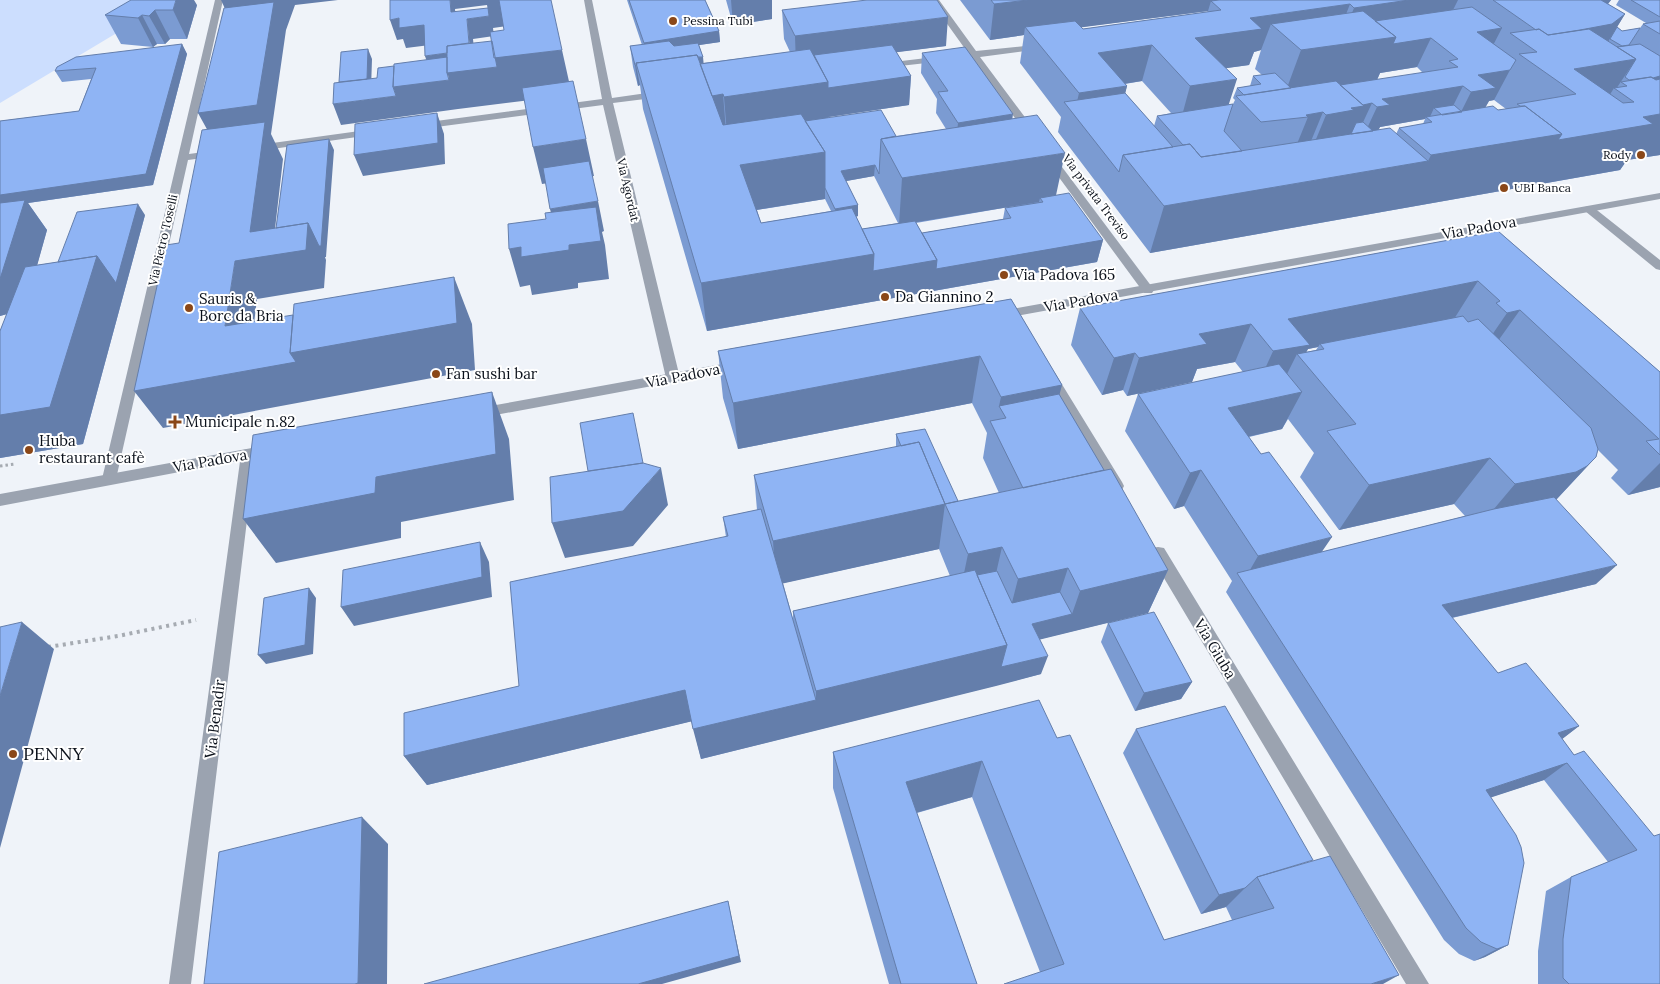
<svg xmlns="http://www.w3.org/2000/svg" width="1660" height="984" font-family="Lora,serif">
<rect width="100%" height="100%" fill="#eff3f9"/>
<!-- green -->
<path fill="#ccdefe" d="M0,0H163L170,1L0,103Z"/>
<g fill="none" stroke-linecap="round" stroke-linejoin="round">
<!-- path-far1 -->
<path stroke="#a6abb2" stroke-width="3" stroke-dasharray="2.5 3" stroke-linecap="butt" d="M0,466L15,464"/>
<!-- path -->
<path stroke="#a6abb2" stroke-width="4" stroke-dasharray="3 4.5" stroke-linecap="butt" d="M48,647L118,636L196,620"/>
<!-- minor -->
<path fill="#9ba3b0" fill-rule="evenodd" d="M215,0H223L189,154L218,150L223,153L218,156L188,160L116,479L114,483L109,485L104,483L102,479Z
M584,0H592L612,98L661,91L666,94L661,97L613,103L680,378L678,381H668L666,378L603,105L421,129L416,126L421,123L602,99Z
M930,0H939L976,51L1044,44L1046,46L1041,49L980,57L1036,132L1037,134L1036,136H1028L971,58L882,68L880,66L885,63L968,53Z
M374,129L379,132L378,134L258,151L253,148L258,145Z
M1049,154L1053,155L1152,287L1154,290L1152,293H1144L1044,157Z
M1589,206L1593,207L1660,260V270L1656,269L1585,211L1583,209L1585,207Z
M1050,371L1055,373L1122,482L1124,486L1122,490L1117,492L1112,490L1043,376L1045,373Z
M248,449L253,450L255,454L191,984H169L241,454L243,450Z
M1158,547L1164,548L1429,984H1406L1152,558L1150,553L1152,548Z"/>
<!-- tertiary -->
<path fill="#9ba3b0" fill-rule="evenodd" d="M1660,193V199L1000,319L994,315L1000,311Z
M739,361L744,363L746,366L744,369L479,418L474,417L472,413L474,409L479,408Z
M269,445L274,446L276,450L274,454L269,455L0,506V494Z"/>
</g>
<!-- wall -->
<path fill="#7b9bd2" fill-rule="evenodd" d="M627,0H705L719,31L720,42L699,45L703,57V63L790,52L784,39L782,10L946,46L896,52L911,76L909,105L828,117V118L896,136L946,129L936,113L937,99L921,73L922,53L1013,119L1056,195L1103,240L1097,262L707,331L643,109L640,85L638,86L633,67L630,46L642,45ZM874,176L898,223L862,229L856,217L858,216V205L846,181ZM825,199L831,211L761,223L757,210ZM1039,202L1005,208L1003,219L922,233L916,223Z
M726,0H772V19L733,25Z
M960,0H1611L1608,4L1625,14L1617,27L1622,31L1640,28L1643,24L1646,23L1616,5L1619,0H1660V155L1627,160L1620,170L1150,253L1058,132L1061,117L1020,63L1024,35L990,40ZM1208,11L1207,12L1083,29L1081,27ZM1261,50L1255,69L1262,75L1253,76L1250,86L1237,88L1233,98L1235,100L1233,104L1228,105L1226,68L1249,65L1254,52ZM1417,67L1423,73L1377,80L1380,73ZM1142,81L1171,113L1157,116L1154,126L1125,93L1127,86L1125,84ZM1494,100L1506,109L1498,110L1485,108L1489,101ZM1425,119L1423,124L1399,128L1396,134L1378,130L1380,127Z
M197,5L187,39H170L165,44H157L153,47L121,44L105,15Z
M182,44L187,54L153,185L28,203L47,230L37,265L58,262L145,215L83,444L0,458V331L7,314L0,316V121L79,111L91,79L62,82L55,71Z
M1498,231L1660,372V487L1628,495L1611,478L1618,470L1598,450L1596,457L1556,500L1596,584L1452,618L1498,673L1579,726L1562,739L1574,755L1654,836L1660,984H1538V951L1546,891L1571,877L1608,862L1544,780L1491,797L1508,945L1485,957L1474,961L1459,954L1444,940L1226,592L1232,581L1184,506L1174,509L1125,431L1138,394L1243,372L1235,362L1197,369L1192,382L1127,396L1123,390L1102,395L1071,345L1080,308ZM1318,347L1316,350L1306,352L1308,349ZM1288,419L1314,453L1300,477L1339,530L1454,504L1465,516L1322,552L1261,454L1249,437L1282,429Z
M1011,299L1062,385L1059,394L1104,470L1168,570L1148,613L1040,639L1041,674L701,759L692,721L427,785L404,756L519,686L726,537L723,517L757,510L754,475L896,447V434L958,501L999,493L983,458L987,433L972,403L738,449L723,398L718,351ZM939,549L950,576L793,611V619L783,583Z
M1108,623L1192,682L1181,699L1135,711L1101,642Z
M1136,729L1383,984L1040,972L972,797L917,813L977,984H889L833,788V752L1057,738L1164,940L1232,920L1226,907L1201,914L1123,753Z"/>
<!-- shaded-wall -->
<path fill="#647eab" d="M176,0H194L197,5L187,39L173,10Z
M221,0H338L295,5L286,30L271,134L283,159L272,255L308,223L329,139L334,150L326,257H325L326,260L324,288L257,299L249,364L225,326L235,261L250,232L214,142L198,113L238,37Z
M450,0H503L504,3L502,4L507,26L493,28L494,36L473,39L476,69L497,67L494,58H495L492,41L497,57L562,50L572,95L458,109L341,125L333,104L396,96L393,87L396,86L397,65L404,85L449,80L448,75L432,77L425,56L470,50L467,19L489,16L487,5L455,9L457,32L451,12Z
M731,0H772V19L733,25Z
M1028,0H1289L1211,1L1208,11L1030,34L1025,27L1024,35L990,40L994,4Z
M1409,0H1458L1444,28L1340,43L1354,8Z
M1592,0H1611L1607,5Z
M1350,4L1336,40L1271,24L1261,50L1254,52L1249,65L1185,74L1195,38L1250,18Z
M155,10L170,39L165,44L149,16Z
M1625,14L1603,50L1547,37Z
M142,15L157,44L153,47L138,18Z
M948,17L946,46L796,65L795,36Z
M399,18L424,25L430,45L406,48L403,39L397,40L390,20Z
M1502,28L1487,57L1477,32Z
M719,31L720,42L645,53L644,43Z
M1396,37L1431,38L1417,67L1380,73L1376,82L1284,96L1301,50Z
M182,44L187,54L153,185L28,203L47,230L25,309L0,316V195Z
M1152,45L1142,81L1090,89L1098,53Z
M368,49L372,59L371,89L343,93Z
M703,57L705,77L637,65Z
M1636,59L1616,89L1614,88L1603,106L1576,94L1574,69Z
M635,65H636L640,85L638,86Z
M1510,70L1494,100L1489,101L1479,118L1456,122L1471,92L1478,75Z
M911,76L909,105L828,117V119L727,134L724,97L828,82Z
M1660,76V95L1630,81Z
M1237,79L1225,116L1180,123L1190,86Z
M1127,86L1118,123L1074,115L1079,93Z
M1463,86L1448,116L1434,108L1429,119L1426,117L1425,119L1380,127L1376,135L1363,137L1377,107L1382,99Z
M723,94L726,131L709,96Z
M1372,103L1358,133L1307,161L1326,115L1341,108Z
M1323,112L1304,158L1290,161L1308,117L1306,115Z
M437,113L444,134L445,164L363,176L354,155Z
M1013,114L1010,135L956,144L958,123Z
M1660,114V155L1627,160L1620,170L1150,253L1164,206L1428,161L1431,155Z
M586,139L594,176L542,184L533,147Z
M825,152V199L743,212L740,165Z
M1065,153L1055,200L1040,198L1039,202L899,225L902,178Z
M875,165L874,176L841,182V171Z
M598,201L604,231L602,232L605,245L609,279L578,283V288L532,295L530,285L520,287L509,249L558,239L550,209Z
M138,204L145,215L83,444L0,458V415L97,256Z
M858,205V216L834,220L835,209Z
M1103,240L1097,262L707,331L701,283L874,254L937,260Z
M454,277L472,324L475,370L163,428L134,391L290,353Z
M1478,281L1454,319L1320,344L1318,347L1308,349L1302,360L1297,354L1282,384L1256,388L1288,319Z
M1520,310L1493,348L1481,351L1507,313Z
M1251,324L1235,362L1197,369L1192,382L1127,396L1139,358L1199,334Z
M1135,353L1123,390L1102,395L1114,358Z
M980,356L972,403L738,449L733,403Z
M1062,385L1050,431L1006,418L999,406L1001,397Z
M492,392L509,439L514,500L401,522V538L276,563L243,519L376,477Z
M1302,392L1282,429L1211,445L1228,408Z
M1596,457L1554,502L1477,529L1515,484Z
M1490,458L1454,504L1339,530L1369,485Z
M1660,463V487L1628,495Z
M661,468L668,505L633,546L565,558L552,523L648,483Z
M1201,470L1184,506L1174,509L1190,473Z
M945,504L939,549L776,585L773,541Z
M1332,537L1308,572L1243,582L1258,556Z
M480,542L489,562L492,597L354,626L341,607Z
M1002,547L992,591L963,578L968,554Z
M1617,565L1596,584L1425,624L1442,605Z
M1068,568L1054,611L1007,622L1018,579Z
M1168,570L1148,613L1026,643L1032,624L1072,614L1080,591Z
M309,588L316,598L313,654L266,664L258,655Z
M22,622L54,649L0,848V696Z
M1007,645L996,686L701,759L693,729L816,700V691Z
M1048,656L1041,674L996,686L1001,667Z
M1192,682L1181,699L1135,711L1144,693Z
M685,690L693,721L427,785L404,756Z
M1579,726L1557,743L1558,733Z
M982,761L972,797L901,817L906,782Z
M1567,763L1544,780L1465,806L1486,790Z
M362,817L388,844L387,984H355Z
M1245,888L1226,907L1201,914L1219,895Z
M728,901L741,962L662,984H638Z
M1508,945L1485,957L1474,961L1497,949Z
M1399,975L1383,984H1371Z"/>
<!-- building -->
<path fill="#8fb4f4" stroke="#647eab" d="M131,0H176L173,10H155L149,16L142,15L138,18L105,15Z
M390,0H450L451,12L488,8L489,16L467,19L469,43L447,46V53L425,56L424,25L399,28V18L390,20Z
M499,0H551L562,50L494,58L490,32L504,30Z
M629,0H705L719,31L644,43Z
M867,0H937L948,17L795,36L782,10Z
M991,0H1028L994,4Z
M1219,0H1409L1354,8L1350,4L1250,18L1262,29L1195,38L1237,79L1190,86L1152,45L1098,53L1127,86L1079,93L1025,27L1075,21L1083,29L1221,10L1211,1Z
M1493,0H1601L1625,14L1612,24L1580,30L1548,35L1539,29L1536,30Z
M1631,0H1660V17Z
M274,2L257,105L198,113L224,8Z
M1472,7L1502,28L1477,32L1516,60L1510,70L1478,75L1496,88L1471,92L1463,86L1382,99L1390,105L1377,107L1372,103L1363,105L1340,85L1458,67L1449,61L1458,59L1431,38L1393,44L1396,37L1375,21Z
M1363,11L1396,37L1301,50L1271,24Z
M1660,21V34L1643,24Z
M1617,27L1622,31L1640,28L1629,45L1622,46L1610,39Z
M1539,29L1548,35L1589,29L1636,59L1574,69L1623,103L1634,102L1614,88L1627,86L1621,82L1651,77L1656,80L1660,79V114L1643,117L1653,124L1558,140L1562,134L1525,106H1520L1517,104L1576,94L1519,54L1537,52L1510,33Z
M492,41L497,67L447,73V46Z
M669,41L674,46L698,43L703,57H698L697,55L636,63L637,65H635L630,46Z
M182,44L146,174L0,195V121L79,111L96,68L55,71L57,67L76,57Z
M1640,44L1660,56V76L1653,78L1651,77L1629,80L1625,77L1636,59L1617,47Z
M892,45L911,76L828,88V82L814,55Z
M965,47L1013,114L958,123L938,92L948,91L922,53Z
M368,49L367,79L339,82L341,52Z
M810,49L828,82L724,97L723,94L712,96L700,64Z
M697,55L723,125L801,114L825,152L740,165L761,223L852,208L874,254L701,283L636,63Z
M447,57V73L449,80L393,87L394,64Z
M394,66L393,87L396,96L333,104L334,83L377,78L378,68Z
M1275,73L1291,88L1244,95L1237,88L1261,84L1253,76Z
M573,81L586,139L533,147L522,88Z
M1336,81L1364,106L1351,108L1354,110L1326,115L1323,112L1306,115L1308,117L1261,122L1236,96Z
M1125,93L1173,147L1123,155L1119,172L1064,102Z
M1233,104L1224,131L1242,151L1201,157L1190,144L1183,145L1157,116Z
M1454,105L1462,112L1442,115L1434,108Z
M1493,106L1498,110L1525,106L1562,134L1431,155L1399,128L1432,122L1426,117Z
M881,110L896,136L881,139L879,174L875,165L841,171L858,205L835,209L825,188V152L805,121Z
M437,113L438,143L354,155L355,124Z
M1037,115L1065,153L902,178L881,139Z
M265,122L250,232L308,223L306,250L235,261L225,326L293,315L290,353L296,362L134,391L166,245L179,243L202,130Z
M1363,122L1373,131L1351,134L1356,123Z
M1390,128L1428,161L1164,206L1123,155L1190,144L1201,157Z
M329,139L321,246H319L308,223L276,228L287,145Z
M589,161L598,201L550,209L543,168Z
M1069,193L1103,240L936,269L937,260L922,233L1011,218L1005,208L1043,202L1040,198Z
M25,200L0,279V203Z
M138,204L116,283L97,256L58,262L77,212Z
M596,207L601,241L569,245V250L521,257V247L509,249L508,224L546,219L545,213Z
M915,221L937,260L873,271L874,254L862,229Z
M1498,231L1660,372V455L1646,441L1659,439L1520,310L1507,313L1496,303L1500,301L1478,281L1288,319L1310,345L1273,351L1251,324L1199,334L1207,344L1139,358L1135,353L1114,358L1080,308Z
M97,256L50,407L0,415V331L25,267Z
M454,277L457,323L290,353L294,304Z
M1011,299L1062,385L1001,397L980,356L733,403L718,351Z
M1463,316L1468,322L1478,319L1591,428L1598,449L1596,457L1587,466L1576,472L1515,484L1490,458L1369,485L1327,431L1356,424L1297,354L1324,349L1320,344Z
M1279,364L1302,392L1228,408L1261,454L1269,452L1332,537L1258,556L1201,470L1190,473L1138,394Z
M492,392L496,454L376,477L375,493L243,519L253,435Z
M1059,394L1104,470L1023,488L990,421L1006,418L999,406Z
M633,413L643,463L588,471L580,423Z
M925,429L958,501L945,504L919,442L901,446L896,434Z
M919,442L945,504L1111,469L1168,570L1080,591L1068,568L1018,579L1002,547L968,554L945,504L773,541L754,475Z
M643,463L661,468L623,511L552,523L550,477Z
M1554,497L1617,565L1442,605L1498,673L1526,663L1579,726L1558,733L1574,755L1584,751L1654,836L1660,834V984H1569L1563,978V939L1571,877L1637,850L1567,763L1486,790L1516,835L1521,847L1524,863L1508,945L1497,949L1481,942L1466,928L1237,573L1494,509Z
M761,509L816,700L693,729L685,690L404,756V713L519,686L510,582L728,536L723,517Z
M480,542L482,577L341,607L343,570Z
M975,570L1007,645L816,691L793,611Z
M997,571L1012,603L1060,592L1072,614L1032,624L1048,656L1001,667L1007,645L977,575Z
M309,588L305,645L258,655L264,598Z
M1154,612L1192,682L1144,693L1108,623Z
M22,622L0,696V627Z
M1039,700L1057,738L1070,735L1164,940L1274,908L1257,877L1330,856L1399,975L1371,984H1004L1064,964L982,761L906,782L977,984H901L833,752Z
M1225,706L1313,860L1257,877L1245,888L1219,895L1136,729Z
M362,817L358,983L355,984H204L219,852Z
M728,901L739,956L638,984H424Z"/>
<!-- markers -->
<g fill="#8a4718" stroke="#fff" stroke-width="2">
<circle cx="673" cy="21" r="5"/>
<circle cx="1641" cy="155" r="5"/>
<circle cx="1504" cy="188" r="5"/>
<circle cx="1004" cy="275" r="5"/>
<circle cx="885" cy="297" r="5"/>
<circle cx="189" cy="308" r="5"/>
<circle cx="436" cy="374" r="5"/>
<path d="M172.5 414.5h5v5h5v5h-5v5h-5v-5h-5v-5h5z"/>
<circle cx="29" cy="450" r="5"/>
<circle cx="13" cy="754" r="5"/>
</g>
<g text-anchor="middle" stroke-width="4" stroke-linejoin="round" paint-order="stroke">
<!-- far-poi labels -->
<g font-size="12" fill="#0a101a" stroke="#fff" text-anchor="start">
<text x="683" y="25">Pessina Tubi</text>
<text x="1631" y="159" text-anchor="end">Rody</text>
<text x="1514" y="192">UBI Banca</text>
</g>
<!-- far-street labels -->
<g font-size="12" fill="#0a101a" stroke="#fff">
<text transform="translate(628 190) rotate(77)" y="4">Via Agordat</text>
<text transform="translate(1096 197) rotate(53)" y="4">Via privata Treviso</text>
<text transform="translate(163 240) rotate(-77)" y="4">Via Pietro Toselli</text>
</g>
<!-- street labels -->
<g font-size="15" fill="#0a101a" stroke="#fff">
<text transform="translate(1479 228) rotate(-10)" y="5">Via Padova</text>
<text transform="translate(1081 301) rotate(-10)" y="5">Via Padova</text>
<text transform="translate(683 376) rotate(-11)" y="5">Via Padova</text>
<text transform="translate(210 461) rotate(-10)" y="5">Via Padova</text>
<text transform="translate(1215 649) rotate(59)" y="5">Via Giuba</text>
<text transform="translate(215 719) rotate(-83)" y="5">Via Benadir</text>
</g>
<!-- poi labels -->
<g font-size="15" fill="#0a101a" stroke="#fff" text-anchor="start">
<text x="1014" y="280">Via Padova 165</text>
<text x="895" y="302">Da Giannino 2</text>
<text x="199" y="304">Sauris &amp;<tspan x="199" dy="17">Borc da Bria</tspan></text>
<text x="446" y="379">Fan sushi bar</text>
<text x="185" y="427">Municipale n.82</text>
<text x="39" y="446">Huba<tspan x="39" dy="17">restaurant cafè</tspan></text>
</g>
<!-- near-poi labels -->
<g font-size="18" fill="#0a101a" stroke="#fff" text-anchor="start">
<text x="23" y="760">PENNY</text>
</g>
</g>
</svg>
